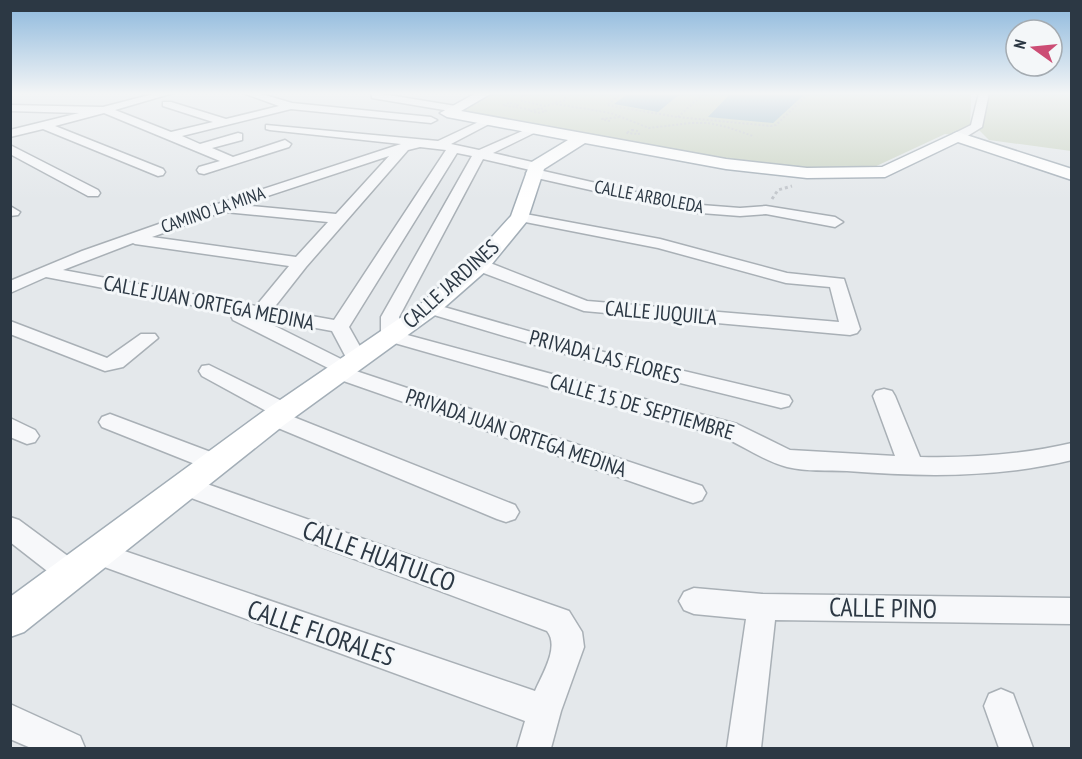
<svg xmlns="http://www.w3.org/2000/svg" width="1082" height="759" font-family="'PT Sans Narrow',sans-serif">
<rect width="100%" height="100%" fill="#e4e8eb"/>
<!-- green -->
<path fill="#ccd5c5" d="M488,93H971L970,137L945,134L870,169L781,167L747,164L458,113Z
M983,93H1071V151L989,140L976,127L983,100Z"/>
<!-- water -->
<path fill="#a0bbca" d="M629,93H681L658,112L614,104Z
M731,93H806L773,123L708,117Z"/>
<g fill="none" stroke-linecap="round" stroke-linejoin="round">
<defs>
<path id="minor" d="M157,93H173L115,110L171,132L213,122L163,106V102H171L226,119L279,106L243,93H258L292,103L431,117L437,120L431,123L291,109L182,136L200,144L238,133L242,134V140L212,148L233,157L285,140L291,144L289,147L204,174L199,173L197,170L199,167L220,161L104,113L55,126L163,169L165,172L163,175L158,176L43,129L10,137V130L79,113L10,111V105L103,107Z
M376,93L456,106L461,109L456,112L372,98V94Z
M979,93H989L982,127L961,140H953V134L971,125Z
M487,118L493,121L491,123L451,144L479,150L534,126L540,129L538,131L493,153L541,164L543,167L539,170L688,204L740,208L766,206L835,217L843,222L835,227L766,214L740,216L688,212L528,176L526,173L530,170L483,159L399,317L400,333L737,424L790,450L895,456L873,396L876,391L884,389L892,391L895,396L920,457C971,458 1021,455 1072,443V460C997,478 923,477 847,471C828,470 807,472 787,467C763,461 744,446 721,436L384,340L381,336V317L472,156L457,153L349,327L367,359L364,363L351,364L353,370L702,486L706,493L702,500L693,503L684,500L332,377L329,372L330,369L233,320L231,316L233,313L46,277L10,293V281L82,251L193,212L401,144L270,130L266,129V125L438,141ZM420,147L446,150L334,320L273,309L306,267L408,150ZM389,156L336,214L240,205ZM222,212H225L328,222L296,257L152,237ZM133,243L135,244L289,266L256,306L63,270ZM257,317L332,331L349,363Z
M10,145L98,190L100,193L98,196H88L10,154Z
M10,206L20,212L18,215L10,216Z
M520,213L660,239L787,273L844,279L860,329L857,333L850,335L584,311L473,269L471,265L479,260L485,261L587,301L839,322L830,287L786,283L658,248L515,220L513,217L515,214Z
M430,303L587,348L789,396L792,401L789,406L781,408L575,357L424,312L421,308L424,304Z
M10,321L107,358L141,334H155L158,338L123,367L105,371L10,334Z
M209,365L292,406L295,411L291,416L515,505L519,512L515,519L506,522L497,519L266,423L263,418L268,412L202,376L199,371L202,366Z
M110,414L224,457L227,463L224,469L215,472L102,427L99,422L102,417Z
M10,418L35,430L39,436L35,442L27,444L10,437Z
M187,477L569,611L582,632L584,647L561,711L551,748H517L525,721L88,561L84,553L88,545L98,542L535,691C542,674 560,647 547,631L178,493L175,486L178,479Z
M10,517L19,520L80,565L84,573L80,581L70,585L60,581L10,542Z
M694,588L762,594L1072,598V624L775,620L761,748H727L746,619L694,614L684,610L679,601L684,592Z
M1001,689L1013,694L1033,748H999L984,706L989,694Z
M10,704L80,736L85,748H31L10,739Z"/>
<path id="major" d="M476,93H492L461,111L726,159L807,168L882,167L957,132L1072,169V180L958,142L885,177L807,178L726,169L585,143L544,169L527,221L487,270L438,313L284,425L24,632L10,637V597L264,411L422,303L471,260L511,216L530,163L568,140L447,117L440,113Z"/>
</defs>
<!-- minor casing -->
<use href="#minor" stroke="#a9b0b6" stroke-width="3"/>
<!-- major casing -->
<use href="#major" stroke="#a3aeb7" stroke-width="3"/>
<!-- path-far1 -->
<path stroke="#c2c6cb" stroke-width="2" stroke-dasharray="2 2" stroke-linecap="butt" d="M530,93L522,96V101L545,106L566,100L564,95L556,93
M568,93H582
M622,93L607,105L677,117L771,126L776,125L809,93
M510,103L518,105L512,107L503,105Z
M556,104L611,113L649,128L690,123H708L727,127L753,136
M516,107L531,110
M541,108L546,111L538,113L531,111Z
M678,117L704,93
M610,121L602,119L620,117
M632,130L638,131L639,134L626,133Z"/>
<!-- path -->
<path stroke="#c2c6cb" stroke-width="3" stroke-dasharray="3 3" stroke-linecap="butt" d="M772,199L778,190L792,186"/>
<!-- minor -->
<use href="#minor" fill="#f7f8fa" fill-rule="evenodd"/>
<!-- major -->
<use href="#major" fill="#fff" fill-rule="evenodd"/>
</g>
<!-- sky -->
<linearGradient id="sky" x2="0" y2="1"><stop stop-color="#8bb7dc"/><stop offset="0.47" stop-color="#f3f5f6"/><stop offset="1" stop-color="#f3f5f6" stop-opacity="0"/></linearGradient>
<rect width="1082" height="199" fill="url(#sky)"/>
<g text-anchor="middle" stroke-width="6" stroke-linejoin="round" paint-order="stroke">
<!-- far-street labels -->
<g font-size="18" fill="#2c3844" stroke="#f4f7f9">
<text transform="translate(649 197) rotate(11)" y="6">CALLE ARBOLEDA</text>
<text transform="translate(213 210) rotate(-19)" y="6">CAMINO LA MINA</text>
</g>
<!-- street labels -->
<g font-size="21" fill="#2c3844" stroke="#f4f7f9">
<text transform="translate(451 284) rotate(-42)" y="7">CALLE JARDINES</text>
<text transform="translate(209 303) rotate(11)" y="7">CALLE JUAN ORTEGA MEDINA</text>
<text transform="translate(661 313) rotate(5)" y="7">CALLE JUQUILA</text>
<text transform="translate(605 357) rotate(15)" y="7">PRIVADA LAS FLORES</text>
<text transform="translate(642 407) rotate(16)" y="7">CALLE 15 DE SEPTIEMBRE</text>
<text transform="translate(516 433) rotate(19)" y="7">PRIVADA JUAN ORTEGA MEDINA</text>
</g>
<!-- near-street labels -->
<g font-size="26" fill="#2c3844" stroke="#f4f7f9">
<text transform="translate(379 556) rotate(20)" y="9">CALLE HUATULCO</text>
<text transform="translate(883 608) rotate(1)" y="9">CALLE PINO</text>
<text transform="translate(321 633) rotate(19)" y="9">CALLE FLORALES</text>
</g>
</g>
<!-- border -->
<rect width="1082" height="759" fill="none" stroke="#2c3844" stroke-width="24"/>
<!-- north arrow -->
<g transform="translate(1034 48) rotate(285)"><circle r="28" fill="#f4f7f9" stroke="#a4abb1" stroke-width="1.5"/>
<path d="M0-4.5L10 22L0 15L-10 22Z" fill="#cc4d75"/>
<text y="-9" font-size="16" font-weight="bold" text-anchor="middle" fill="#2c3844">N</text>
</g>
</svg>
